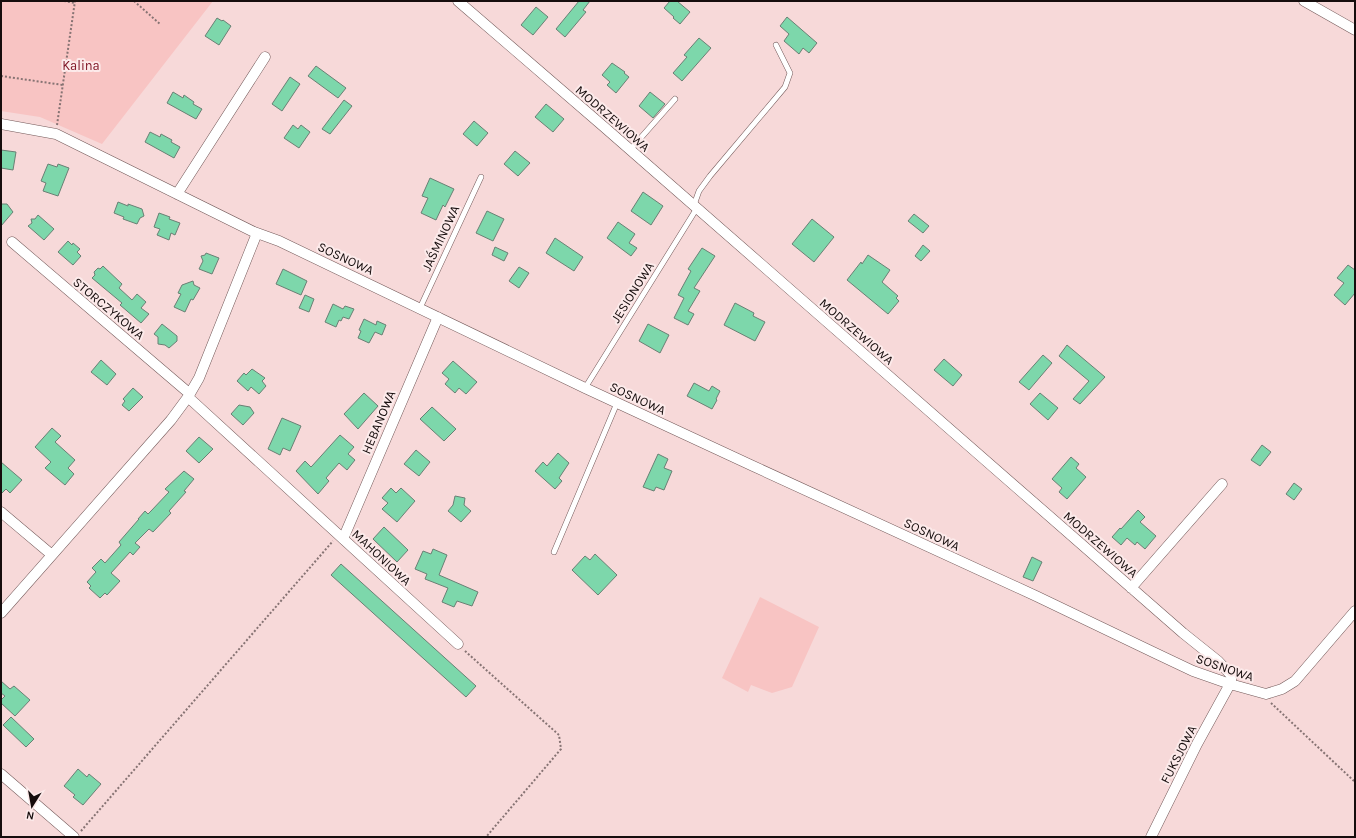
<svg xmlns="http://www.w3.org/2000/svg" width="1356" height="838" font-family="Karla,sans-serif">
<rect width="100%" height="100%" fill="#f7d9d9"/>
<!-- green -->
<path fill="#f8c4c3" d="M1,1H213L102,144L40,117L1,111Z
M760,597L819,627L792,687L772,693L751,685L748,692L722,678Z"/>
<!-- building -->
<path fill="#7dd7ab" stroke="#698074" d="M579,1H590L583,10L586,12L565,37L556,29Z
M670,1H677L690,12L680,24L673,18L674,17L664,8Z
M536,7L548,17L533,35L521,25Z
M787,17L817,43L809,53L803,48L799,54L784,41L789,34L780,26Z
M217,18L222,21L223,20L231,26L219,45L205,36Z
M699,38L711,48L682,81L673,73L687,57L684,55Z
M612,63L625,72L624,73L629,77L616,93L607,85L610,82L602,75Z
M316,66L346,88L338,98L308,76Z
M290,77L300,84L282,111L272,104Z
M173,92L183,98L184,95L194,102L193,104L202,109L196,119L167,103Z
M650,92L665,104L653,118L639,106Z
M344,100L352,106L330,134L322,129Z
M546,104L564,119L553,132L535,117Z
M474,121L488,133L477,146L463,134Z
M293,125L298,129L301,125L310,132L299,148L284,138Z
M150,132L160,137L161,134L172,140L171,142L180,147L174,158L145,142Z
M1,150L16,152L13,170L1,168Z
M515,151L530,163L518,176L504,164Z
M48,164L57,167L58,164L69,168L58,196L43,191L46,183L41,181Z
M430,178L454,189L445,207L443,205L436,220L421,213L428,198L422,196Z
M643,192L663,206L651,225L631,211Z
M118,202L128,206V204L142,209L144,216L140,218L137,224L123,219L124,217L114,213Z
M1,204H7L13,212L1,226Z
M487,211L504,219L493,241L476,233Z
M159,213L170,217L169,219L180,223L175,235L171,233L169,240L157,235L160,229L154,227Z
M914,214L929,226L923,233L908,221Z
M38,215L54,229L44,240L28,226L32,223L31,219H35Z
M812,219L834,237L814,262L792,244Z
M618,222L635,234L629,243L637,248L631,256L607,238Z
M555,238L583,257L574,271L546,253Z
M68,241L72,245L73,243L80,249L77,252L81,256L73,265L58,252Z
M923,245L930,251L921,261L915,256Z
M495,247L508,253L504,261L492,255Z
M702,248L715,256L694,288L700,291L688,311L694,314L688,325L674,318L684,298L678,295L691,271L688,269Z
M206,253L219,258L212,274L199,269L203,261L201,256L205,255Z
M868,255L890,270L882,282L898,296L896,298L899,301L888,314L847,280L861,262L862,264Z
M1348,265L1355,270V293L1345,305L1334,295L1344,283L1337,278Z
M103,266L122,284L119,288L132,300L137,294L146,302L141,308L149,314L141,323L120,305L122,303L92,278L95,275L94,272L98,268L100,269Z
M519,267L529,273L519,288L509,281Z
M283,269L307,281L301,295L276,284Z
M193,281L194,285L200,288L193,300L191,299L185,312L174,307L181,294L178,293L182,285Z
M305,295L314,299L309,312L299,308Z
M735,303L754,313L753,316L765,322L755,341L724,325Z
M333,304L343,309L345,306L354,309L349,319L343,317L341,321L339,320L336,327L325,322Z
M364,319L376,325L377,321L386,325L382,335L375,332L369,343L358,338L361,331L359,330Z
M162,324L177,336V341L169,348L165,345L158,344V337L154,334Z
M648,324L669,335L660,353L639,341Z
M1067,345L1105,377L1080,404L1073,399L1089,381L1059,356Z
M1043,355L1052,363L1029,390L1019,382Z
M944,359L962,375L953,386L934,370Z
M101,360L116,374L107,385L91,372Z
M453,361L477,382L466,394L459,388L455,393L445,384L449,379L442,373Z
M252,369L265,378L262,381L266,386L259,394L251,387L248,391L237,381L244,373L246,375Z
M694,383L709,391L712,386L720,391L716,399L717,400L712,409L687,396Z
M133,388L143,397L129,411L122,405L125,401L123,399Z
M364,393L378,406L358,429L344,414Z
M1040,393L1058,408L1048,420L1030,404Z
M239,405L250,407L254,413L243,425L231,414Z
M432,407L456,429L444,441L420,419Z
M282,418L301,426L290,451L283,448L280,455L268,449Z
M52,428L61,436L55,442L75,460L68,468L74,474L65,485L45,468L51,462L35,447Z
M340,435L354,447L348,454L355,460L347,470L339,463L326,478L329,481L318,494L296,471L305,461L311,467L312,466Z
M199,437L213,449L199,463L186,451Z
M1262,445L1271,452L1260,466L1251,460Z
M416,450L430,462L419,476L404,464Z
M558,453L569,463L559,478L562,481L555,489L535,471L543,462L547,466Z
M658,454L668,459L664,468L672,471L664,490L656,487L654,491L643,487Z
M1071,457L1079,464L1076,468L1086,477L1067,499L1059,492L1062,488L1052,479Z
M1,462L22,480L10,493L6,489L1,494Z
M184,471L194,479L184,491L186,492L169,511L171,513L153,532L149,529L135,543L140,547L133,555L130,552L111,573L120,581L107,595L105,593L100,598L89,588L91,586L87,582L96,572L92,568L101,559L105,563L121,545L119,542L139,519H138L145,511L148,514L151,511L169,492L165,489Z
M1294,483L1302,489L1294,500L1286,494Z
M391,488L396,493L401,488L415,501L397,522L382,509L388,503L382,498Z
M455,496L465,498L464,505L471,511L461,522L448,511L453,505Z
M1138,510L1145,517L1140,522L1156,536L1145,549L1137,542L1135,545L1127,538L1121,545L1112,537L1120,528L1121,529Z
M384,527L408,550L397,562L373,539Z
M433,549L447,555L439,575L478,592L472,606L457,601L454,607L442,602L448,588L425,579L427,574L415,569L423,551L431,554Z
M595,554L617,575L598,595L572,570L585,556L590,560Z
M1032,557L1042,562L1033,581L1023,577Z
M341,564L476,686L466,697L331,575Z
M1,681L10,689L14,686L30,700L15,716L1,703V700L5,696L1,693Z
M11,717L34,739L26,747L3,725Z
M78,769L87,777L89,774L101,784L83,805L73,797L75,795L64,786Z"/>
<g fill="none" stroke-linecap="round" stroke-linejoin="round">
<defs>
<path id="service" d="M630,150L675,99
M694,205L699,191L710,176L785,87L790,73L776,45
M420,308L481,177
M585,388L697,208
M554,552L617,403"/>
<path id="minor" d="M458,1L603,126L1183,633L1218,661L1232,676L1230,684L1197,744L1151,837
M1304,1L1355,30
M1,124L56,134L254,232L279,241L585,388L753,466L1036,596L1155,653L1193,671L1230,684L1266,694L1282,689L1295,681L1355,611
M177,194L265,57
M12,242L190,394
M188,397L458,644
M1,512L52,555
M343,539L438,317
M1131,588L1222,484
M1,613L171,420L188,397L199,378L257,233
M1,774L74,837"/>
</defs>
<!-- service casing -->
<use href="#service" stroke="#745a5a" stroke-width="6"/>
<!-- minor casing -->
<use href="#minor" stroke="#745a5a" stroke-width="11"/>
<!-- path -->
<path stroke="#867373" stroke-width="2" stroke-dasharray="2 2" stroke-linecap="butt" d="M64,1L75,3
M134,1L160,24
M1,76L63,85
M57,125L75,1
M465,651L559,735L561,749L486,837
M1271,703L1355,782
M81,831L333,541"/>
<!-- service -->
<use href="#service" stroke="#fff" stroke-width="5"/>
<!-- minor -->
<use href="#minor" stroke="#fff" stroke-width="10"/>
</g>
<g text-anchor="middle" stroke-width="4" stroke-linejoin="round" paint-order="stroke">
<!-- park labels -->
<g font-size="13" fill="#811828" stroke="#fceaea">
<text x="81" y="70">Kalina</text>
</g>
<!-- street labels -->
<g font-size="13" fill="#160d0d" stroke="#fceaea">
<text transform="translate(613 118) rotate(41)" y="5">MODRZEWIOWA</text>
<text transform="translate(440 238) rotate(-65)" y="5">JAŚMINOWA</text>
<text transform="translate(346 258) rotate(25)" y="5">SOSNOWA</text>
<text transform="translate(632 292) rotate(-58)" y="5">JESIONOWA</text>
<text transform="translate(109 308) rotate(40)" y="5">STORCZYKOWA</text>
<text transform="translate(857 331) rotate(41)" y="5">MODRZEWIOWA</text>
<text transform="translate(638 398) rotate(25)" y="5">SOSNOWA</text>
<text transform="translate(378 422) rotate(-67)" y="5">HEBANOWA</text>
<text transform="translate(932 534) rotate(25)" y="5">SOSNOWA</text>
<text transform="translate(1101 544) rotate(41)" y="5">MODRZEWIOWA</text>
<text transform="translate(382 557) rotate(43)" y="5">MAHONIOWA</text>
<text transform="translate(1225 667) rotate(19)" y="5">SOSNOWA</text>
<text transform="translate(1178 754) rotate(-63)" y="5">FUKSJOWA</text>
</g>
</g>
<!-- border -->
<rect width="1356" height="838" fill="none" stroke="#160d0d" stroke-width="4"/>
<!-- north arrow -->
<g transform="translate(32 806) rotate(191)" stroke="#fceaea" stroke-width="3" paint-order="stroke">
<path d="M0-3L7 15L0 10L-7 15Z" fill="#160d0d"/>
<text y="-6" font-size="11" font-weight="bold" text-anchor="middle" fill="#160d0d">N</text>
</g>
</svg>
